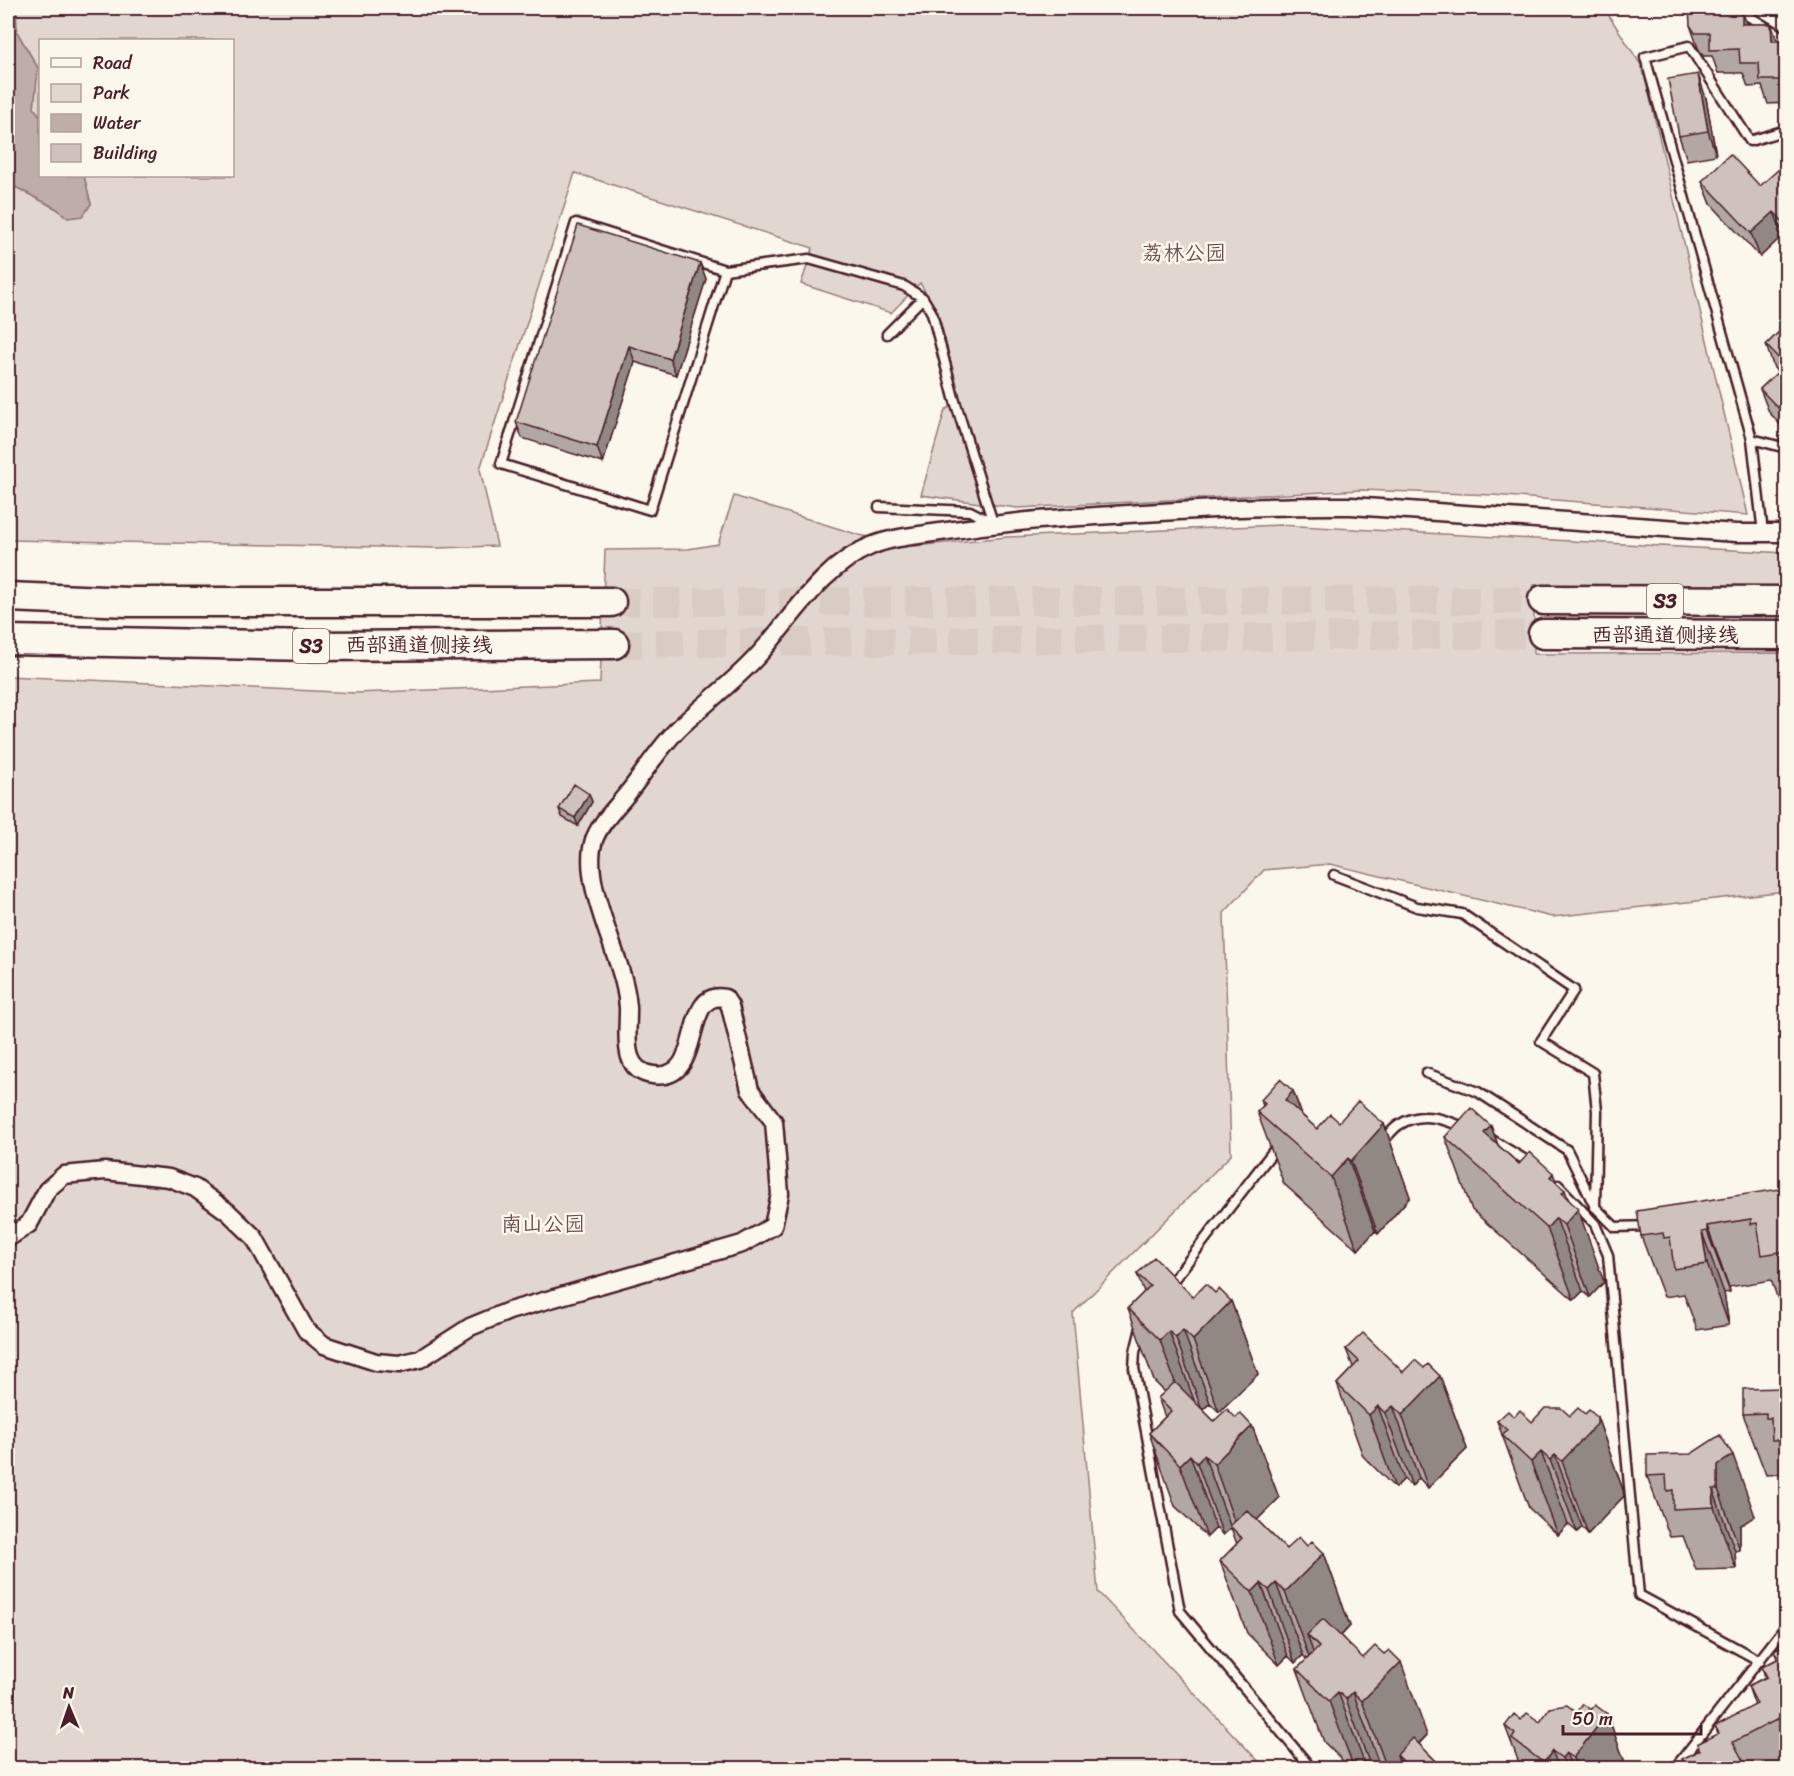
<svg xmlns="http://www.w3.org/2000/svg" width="1794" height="1776" font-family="Sriracha,'LXGW WenKai TC',sans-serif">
<rect width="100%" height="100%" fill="#fbf7ec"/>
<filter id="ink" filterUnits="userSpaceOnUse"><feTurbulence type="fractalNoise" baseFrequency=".0167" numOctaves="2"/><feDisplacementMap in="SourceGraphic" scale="12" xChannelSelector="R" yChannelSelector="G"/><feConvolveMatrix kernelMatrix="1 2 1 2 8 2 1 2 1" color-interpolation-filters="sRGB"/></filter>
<g filter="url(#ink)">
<!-- green -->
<path fill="#e2d7d0" stroke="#967b7e" stroke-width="1.5" d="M16,8H1604L1643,68L1748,515L1493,495L1361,490L1017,508L921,495L945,410L961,400L937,311L920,283L891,313L801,284L813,248L575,173L480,469L497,546L437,548L8,540V183L57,209L68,218L91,204L84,176H232V40H40V116L34,108L38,68L17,32Z
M734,496L859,535L915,546L1007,537L1281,525L1786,553V588L1534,585V654L1786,653V891L1552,917L1330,864L1264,870L1224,913L1231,1155L1073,1313L1098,1592L1265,1768H8V676L356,693L600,683L605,550L688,549L718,544Z"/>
<!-- water -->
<path fill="#bfadaa" stroke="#907477" stroke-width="1.5" d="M8,8H16L17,32L38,68L34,108L40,116V176H84L91,204L83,216L68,218L57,209L8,183Z"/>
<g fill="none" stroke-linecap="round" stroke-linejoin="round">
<!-- motorway-tunnel -->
<path stroke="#d8ccc5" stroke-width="28" stroke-dasharray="28 14" stroke-linecap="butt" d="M611,602L1543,600
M614,644L1543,634"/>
<defs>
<path id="service" d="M1735,8L1786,39
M725,270L650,510L501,464L576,223L725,270L809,259L904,286L923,298L932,313L954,398L993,523
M887,334L923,298
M1752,439L1786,448
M879,507L970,511L993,523
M1763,533L1752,439L1645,57L1689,46L1750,141L1786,130
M1334,875L1417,907L1462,914L1574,990L1541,1041L1593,1073L1597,1111L1595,1207
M1426,1073L1478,1092L1567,1150L1595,1207L1615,1227L1651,1226
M1489,1138L1532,1164
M1382,1142C1388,1137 1392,1129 1399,1125C1421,1110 1444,1119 1466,1128
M1558,1185L1595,1224L1608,1255L1639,1595L1760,1661
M1168,1287L1278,1145
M1141,1328L1135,1352L1134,1368L1180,1611L1311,1768
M1675,1768L1786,1626"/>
<path id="minor" d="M8,1238L29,1224L47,1190L64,1175L105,1171L169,1178L195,1188L228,1212L254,1237L306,1330L324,1345L376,1362L399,1364L420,1359L470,1327L509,1311L742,1244L773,1226L780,1194L774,1122L750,1090L730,1006L725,998C679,989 707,1083 653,1075C619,1071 629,1031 628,1007C627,995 624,981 620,969C610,934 582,876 594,840C600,823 616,808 627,794C644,773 659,748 678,729C705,703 739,678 762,651C794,615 824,565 871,546C890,538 912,536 933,533C977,526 1020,521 1065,518C1161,512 1255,505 1351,506L1736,533H1786"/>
<path id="motorway" d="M8,597L129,602H611
M1543,600L1786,601
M1543,634L1786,635
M8,640L315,646L614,644"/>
</defs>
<!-- service casing -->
<use href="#service" stroke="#4a1f2b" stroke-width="13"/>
<!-- minor casing -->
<use href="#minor" stroke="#4a1f2b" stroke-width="21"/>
<!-- motorway casing -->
<use href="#motorway" stroke="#4a1f2b" stroke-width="33"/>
<!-- service -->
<use href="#service" stroke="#fbf7ec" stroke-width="8"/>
<!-- minor -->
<use href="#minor" stroke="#fbf7ec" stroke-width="16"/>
<!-- motorway -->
<use href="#motorway" stroke="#fbf7ec" stroke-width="28"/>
</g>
<!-- wall -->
<path fill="#b2a7a2" stroke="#4a1f2b" stroke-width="1.5" d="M1726,8L1728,11H1742L1747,24H1771L1777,41H1786V103L1768,104L1762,86L1748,87L1743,73H1718L1712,56H1703L1698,48L1690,25Z
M1764,8H1786V12L1766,13Z
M1706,98L1716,155L1687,160L1679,136Z
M1786,176V239L1783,235L1760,257L1711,204L1702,181L1760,186Z
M700,263L706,279L676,375L635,362L603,463L522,438L516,422Z
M1786,325V431L1769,412L1760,389L1778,372L1774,368L1766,345Z
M589,794L592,802L578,826L562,817L559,809Z
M1293,1091L1302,1115L1317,1129L1339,1122L1384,1124L1410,1197L1378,1234L1375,1231L1358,1250L1284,1184L1257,1112L1263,1106L1261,1100Z
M1491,1126L1498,1145L1519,1164L1557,1184L1568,1200L1604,1282L1590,1297L1583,1291L1574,1300L1472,1210L1445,1137Z
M1786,1188V1316H1784L1771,1280L1729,1287L1730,1292L1724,1293L1729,1325L1697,1330L1684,1294L1664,1297L1641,1236Z
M1137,1274L1193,1297L1215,1293L1231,1301L1258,1374L1219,1412L1210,1403L1203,1410L1214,1421L1236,1418L1252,1426L1279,1498L1257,1520L1286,1549L1307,1546L1324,1553L1350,1626L1341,1636L1427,1735L1419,1744L1443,1768H1402L1400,1763L1394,1768H1384L1379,1764L1375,1768H1369L1365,1765L1361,1768H1350L1324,1742L1297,1669L1307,1660L1303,1655L1295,1663L1288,1656L1279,1665L1247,1633L1220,1561L1237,1544L1231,1528L1223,1535L1216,1528L1207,1537L1175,1506L1149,1433L1165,1417L1158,1398L1165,1392L1154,1381L1128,1308L1144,1292Z
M1346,1349L1403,1372L1424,1368L1440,1376L1467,1449L1428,1488L1419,1478L1412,1486L1404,1479L1395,1488L1363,1456L1337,1384L1353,1367Z
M1786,1388V1481L1784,1474L1766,1475L1743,1414Z
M1585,1414L1597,1417L1623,1490L1624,1496L1588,1534L1582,1527L1577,1532L1568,1524L1558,1535L1529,1508L1497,1421L1514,1417L1532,1422Z
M1691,1454L1755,1516L1740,1526V1550L1735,1551L1736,1569L1696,1570L1683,1536L1670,1537L1647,1476Z
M1786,1644V1768H1685L1682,1759L1699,1750L1697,1744L1718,1734L1715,1726L1755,1706L1748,1686L1765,1677L1762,1667L1777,1659L1774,1650Z
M1591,1710L1607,1714L1627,1768H1521L1505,1726L1521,1720L1540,1722Z"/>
<!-- shaded-wall -->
<path fill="#918884" stroke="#4a1f2b" stroke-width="1.5" d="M1619,8H1631L1621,14Z
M1722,8H1726L1730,17L1722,11Z
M1742,11L1750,34L1742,24Z
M1771,24L1780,47L1772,41Z
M1698,74L1706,98L1716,155L1708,131Z
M1774,212L1783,235L1760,257L1751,233Z
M700,263L706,279L676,375L670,359Z
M629,346L635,362L603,463L597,447Z
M589,794L592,802L578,826L575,818Z
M1293,1091L1319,1163L1285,1100Z
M1384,1124L1410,1197L1378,1234L1351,1161Z
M1491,1126L1517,1198L1484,1133Z
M1348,1158L1375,1231L1358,1250L1331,1177Z
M1553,1173L1570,1218L1562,1193L1565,1190L1574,1214L1578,1209L1604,1282L1590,1297L1564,1225L1550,1177Z
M1556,1218L1583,1291L1574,1300L1547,1228Z
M1707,1226L1729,1287L1730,1292L1707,1231Z
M1702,1232L1724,1293L1729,1325L1707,1264Z
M1231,1301L1258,1374L1219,1412L1193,1340Z
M1183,1330L1210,1403L1202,1410L1176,1338Z
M1169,1331L1195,1403L1186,1413L1160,1340Z
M1440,1376L1467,1449L1428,1488L1402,1415Z
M1378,1406L1404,1479L1395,1488L1369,1415Z
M1393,1406L1419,1478L1412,1486L1385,1413Z
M1597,1417L1623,1490L1624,1496L1588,1534L1562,1461Z
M1252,1426L1279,1498L1240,1537L1214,1464Z
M1541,1452L1568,1524L1558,1535L1531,1462Z
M1190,1455L1216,1528L1207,1537L1180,1465Z
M1204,1455L1231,1528L1223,1535L1197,1463Z
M1555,1455L1582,1527L1577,1532L1550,1460Z
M1733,1455L1755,1516L1740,1526V1550L1718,1489V1465Z
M1713,1489L1735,1551L1736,1569L1714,1507Z
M1324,1553L1350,1626L1322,1655L1319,1647L1307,1635L1316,1660L1312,1665L1285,1592Z
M1261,1583L1288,1656L1279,1665L1252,1592Z
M1276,1583L1303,1655L1295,1663L1269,1590Z
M1401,1662L1427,1735L1402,1760L1397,1755L1400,1763L1394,1768H1387L1362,1701Z
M1338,1692L1365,1765L1361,1768H1354L1329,1701Z
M1353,1692L1379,1764L1375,1768H1371L1346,1699Z
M1607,1714L1627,1768H1577L1573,1758Z
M1552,1751L1559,1768H1546L1544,1763Z
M1566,1753L1572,1768H1566L1562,1758Z"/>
<!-- building -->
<path fill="#cfc2bc" stroke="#4a1f2b" stroke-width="1.5" d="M1689,8H1722V11H1742V24H1771L1772,41H1786V80H1760L1759,63H1740L1739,49L1710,50V33H1695L1690,25Z
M1698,74L1708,131L1679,136L1668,79Z
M1730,154L1760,186L1779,169L1786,176V225L1774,212L1751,233L1702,181Z
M578,225L700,263L670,359L629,346L597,447L516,422Z
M1786,325V412L1784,414L1760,389L1785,365L1766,345Z
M574,784L589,794L575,818L559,809Z
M1280,1079L1293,1091L1285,1100L1317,1129L1330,1114L1339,1122L1358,1101L1384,1124L1351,1161L1348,1158L1331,1177L1257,1112L1265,1104L1261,1100Z
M1471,1108L1491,1126L1484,1133L1519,1164L1530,1152L1553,1173L1550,1177L1565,1190L1562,1193L1578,1209L1564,1225L1556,1218L1547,1228L1445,1137Z
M1786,1188V1251L1762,1255L1757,1223L1751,1224V1219L1707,1226V1231L1702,1232L1707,1264L1674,1269L1670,1237L1664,1238L1663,1233L1641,1236L1637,1211Z
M1154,1257L1193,1297L1206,1284L1215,1293L1219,1289L1231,1301L1193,1340L1183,1330L1176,1338L1169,1331L1160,1340L1128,1308L1150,1286L1137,1274Z
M1363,1333L1403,1372L1415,1360L1424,1368L1428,1364L1440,1376L1402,1415L1393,1406L1385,1413L1378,1406L1369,1415L1337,1384L1359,1361L1346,1349Z
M1175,1382L1214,1421L1227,1409L1236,1418L1240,1413L1252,1426L1214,1464L1204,1455L1197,1463L1190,1455L1180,1465L1149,1433L1171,1411L1158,1398Z
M1786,1388V1440H1772L1771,1418H1766V1413L1743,1414V1389Z
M1545,1408H1561L1570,1416L1578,1408L1585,1414L1589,1410L1597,1417V1424L1562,1461L1555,1455L1550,1460L1541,1452L1531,1462L1502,1435L1507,1430L1497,1421L1508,1411L1514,1417L1520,1410L1532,1422Z
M1720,1435L1733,1455L1718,1465V1489H1713L1714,1507L1673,1509V1490L1667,1491L1666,1475L1647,1476V1455L1691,1454Z
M1247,1510L1286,1549L1299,1537L1307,1546L1312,1541L1324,1553L1285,1592L1276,1583L1269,1590L1261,1583L1252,1592L1220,1561L1242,1538L1230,1526Z
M1323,1619L1363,1658L1375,1646L1384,1654L1389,1650L1401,1662L1362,1701L1353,1692L1346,1699L1338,1692L1329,1701L1297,1669L1319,1647L1307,1635Z
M1786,1644V1715L1733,1742L1747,1768H1687L1682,1759L1700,1750L1697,1744L1719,1733L1715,1726L1757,1704L1748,1686L1767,1677L1762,1667L1778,1659L1774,1650Z
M1583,1704L1591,1710L1595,1705L1607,1714L1573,1758L1566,1753L1562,1758L1552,1751L1544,1763L1512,1739L1515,1734L1505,1726L1514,1714L1521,1720L1527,1713L1540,1722L1550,1708L1567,1705L1577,1713Z
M1413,1738L1443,1768H1407L1409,1767L1397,1755Z
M1465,1765L1469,1768H1461Z"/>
</g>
<g text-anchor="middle" stroke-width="5" stroke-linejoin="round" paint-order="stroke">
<!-- shield labels -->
<g fill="#fbf7ec" stroke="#7f6065" stroke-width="1.5">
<rect x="1647" y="584" width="36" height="34" rx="4.5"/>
<rect x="293" y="629" width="36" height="34" rx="4.5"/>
</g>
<g font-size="20" font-weight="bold" fill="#4a1f2b">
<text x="1665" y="608">S3</text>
<text x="311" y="653">S3</text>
</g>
<!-- park labels -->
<g font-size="21" fill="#704d54" stroke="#fbf7ec">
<text x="1184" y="260">荔林公园</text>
<text x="543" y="1231">南山公园</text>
</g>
<!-- street labels -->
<g font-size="21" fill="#4a1f2b" stroke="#fbf7ec">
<text x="1665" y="642">西部通道侧接线</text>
<text x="419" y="652">西部通道侧接线</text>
</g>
</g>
<!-- margin -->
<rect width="1794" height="1776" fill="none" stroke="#fbf7ec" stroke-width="30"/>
<rect x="15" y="15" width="1764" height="1746" fill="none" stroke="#4a1f2b" stroke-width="2" filter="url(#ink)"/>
<!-- legend -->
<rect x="39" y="39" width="195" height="138" fill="#fbf7ec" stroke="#b4a19f" stroke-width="1.5"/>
<rect x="51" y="58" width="30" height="9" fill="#fbf7ec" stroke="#b4a19f" stroke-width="1.5"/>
<text x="93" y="69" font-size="18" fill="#4a1f2b">Road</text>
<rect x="51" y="84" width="30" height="18" fill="#e2d7d0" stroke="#b4a19f" stroke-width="1.5"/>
<text x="93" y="99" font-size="18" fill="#4a1f2b">Park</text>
<rect x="51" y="114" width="30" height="18" fill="#bfadaa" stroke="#b4a19f" stroke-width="1.5"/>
<text x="93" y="129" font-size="18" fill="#4a1f2b">Water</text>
<rect x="51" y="144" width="30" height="18" fill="#cfc2bc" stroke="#b4a19f" stroke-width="1.5"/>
<text x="93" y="159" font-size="18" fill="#4a1f2b">Building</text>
<!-- north arrow -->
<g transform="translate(69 1707) rotate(358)" stroke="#fbf7ec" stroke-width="4.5" paint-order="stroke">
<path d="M0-4.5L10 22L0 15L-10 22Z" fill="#4a1f2b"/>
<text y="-9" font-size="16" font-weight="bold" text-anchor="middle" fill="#4a1f2b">N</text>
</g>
<!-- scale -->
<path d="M1563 1725v9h138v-9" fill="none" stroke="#4a1f2b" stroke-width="3"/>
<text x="1572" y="1725" font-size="18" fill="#4a1f2b" stroke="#fbf7ec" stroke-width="4.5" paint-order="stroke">50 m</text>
</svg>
